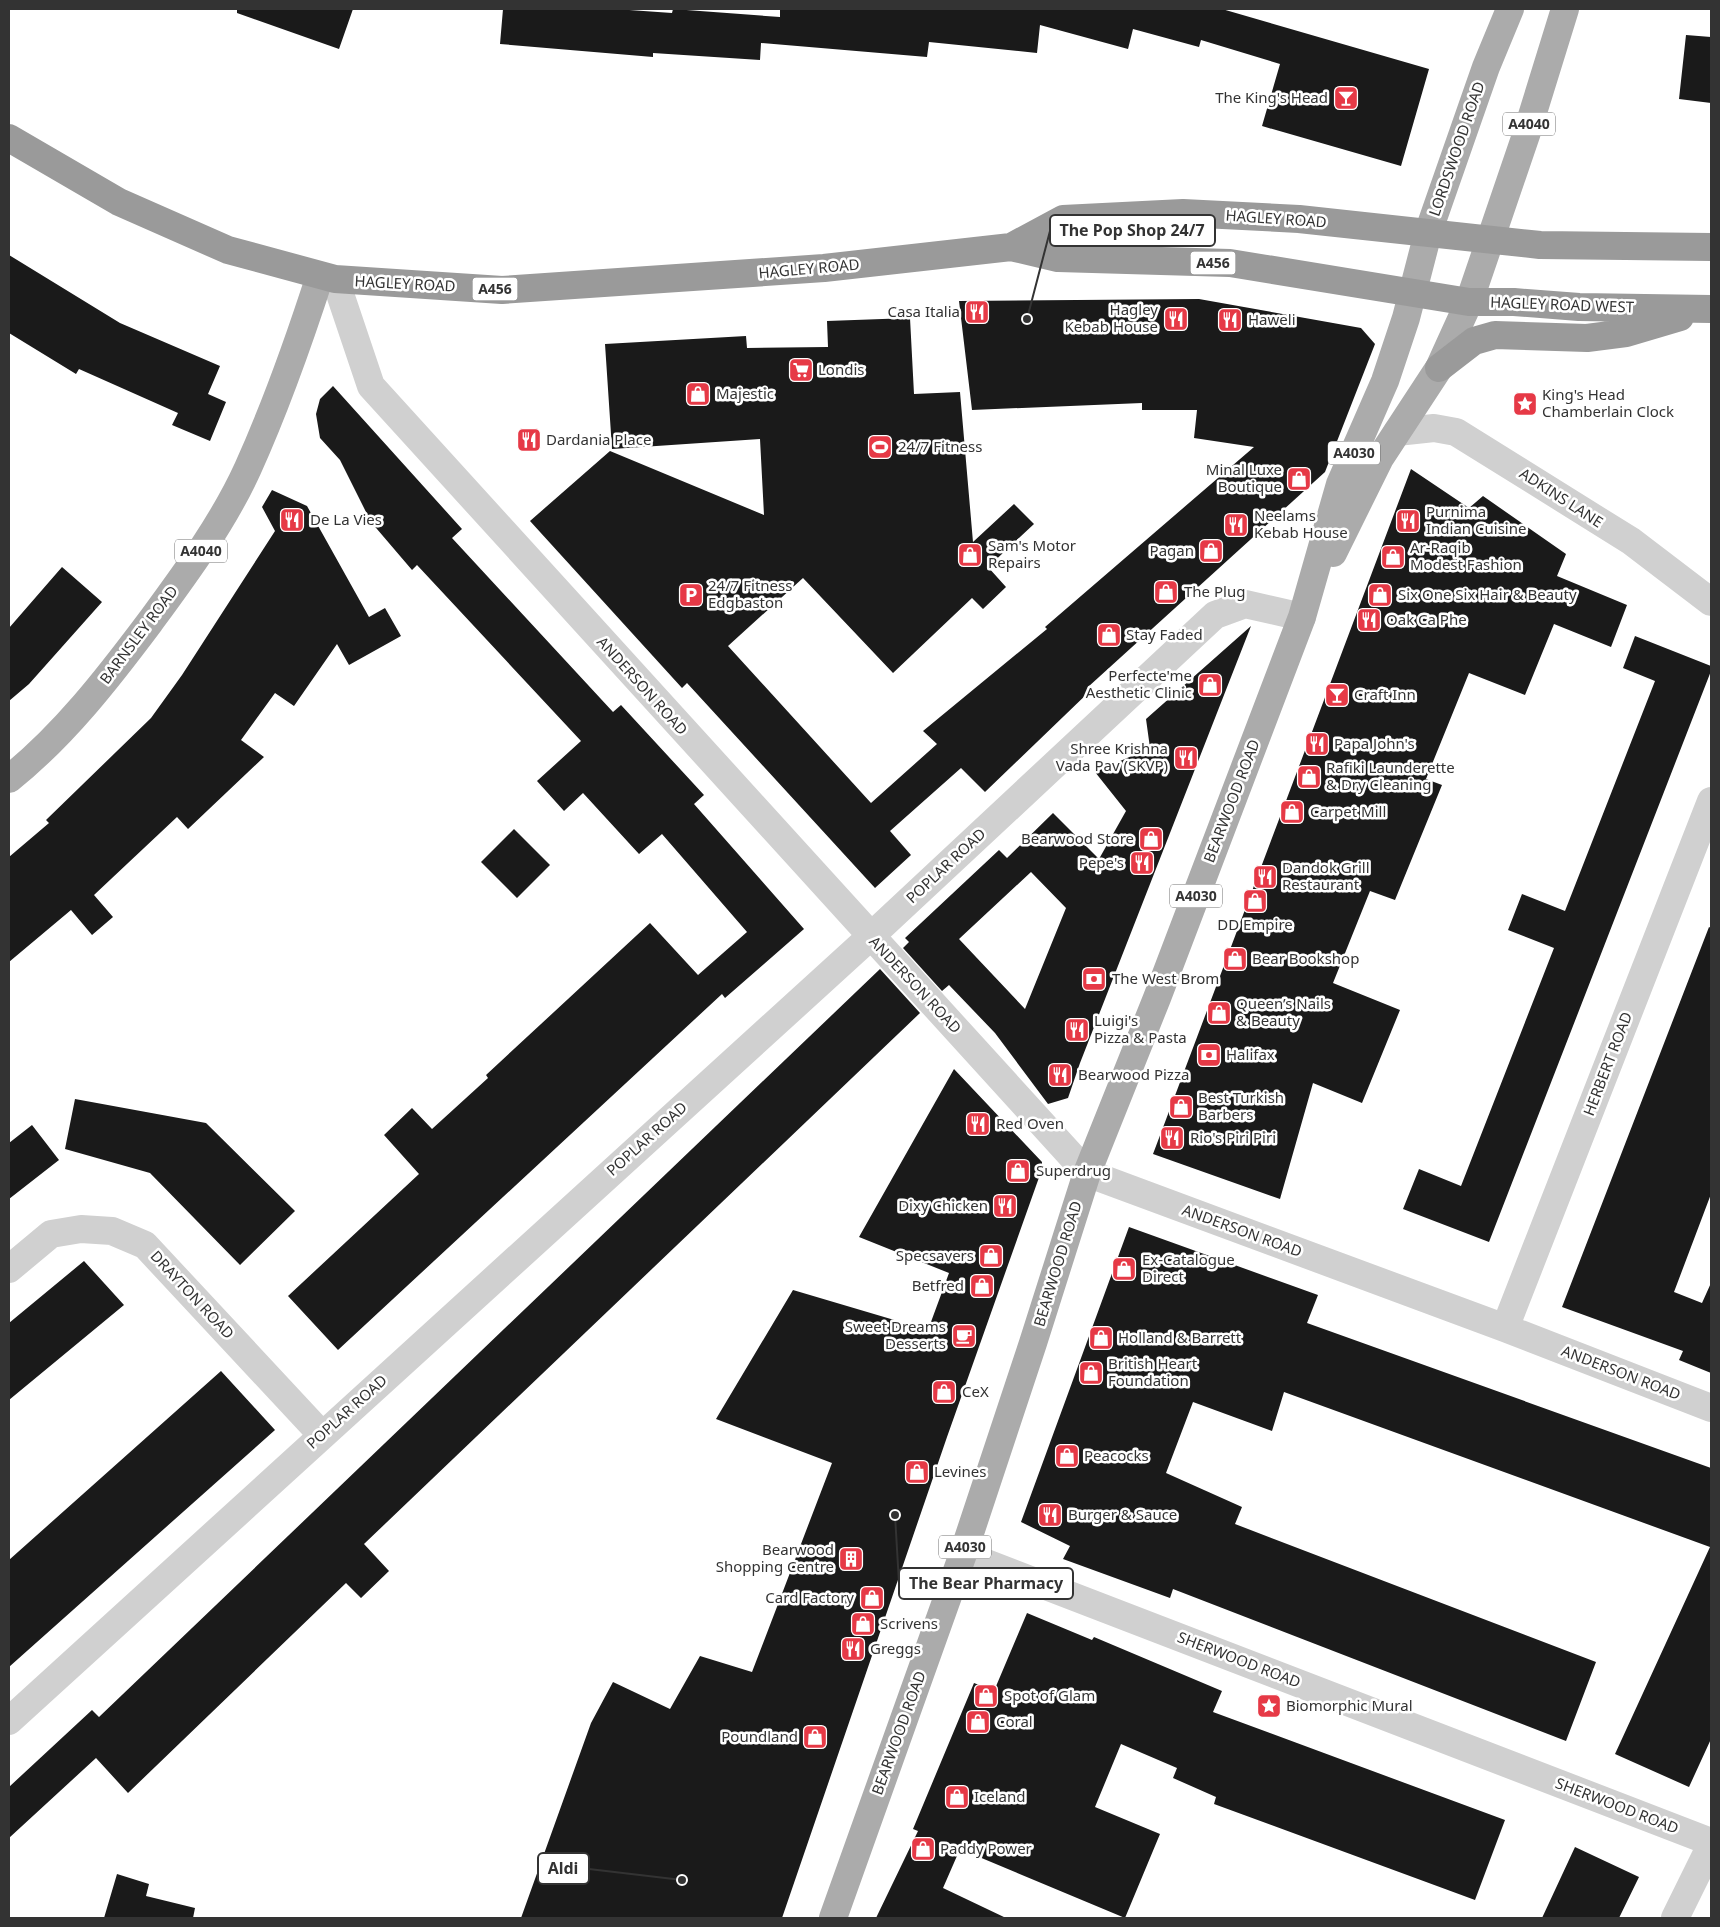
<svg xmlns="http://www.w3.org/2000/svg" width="1720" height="1927" font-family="'Noto Sans',sans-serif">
<rect width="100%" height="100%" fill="#fff"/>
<!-- building -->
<path fill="#1a1a1a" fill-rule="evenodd" d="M237,9H353L339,49L237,13Z
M503,9H615L672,13L673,9L780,17V9H1222L1429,69L1401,166L1262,126L1280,64L1201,40L1199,47L1133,29L1128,49L1040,25L1037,53L929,42L927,57L761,43L760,60L653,53V57L500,44Z
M1686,35L1711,37V103L1679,99Z
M9,255L120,323L220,366L208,394L226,402L210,441L172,425L178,413L79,369L76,374L9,333Z
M1199,299L1361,328L1375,344L1325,472L1088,687L1091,690L985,792L961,768L890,831L911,855L875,888L687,683L682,688L530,521L610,451L764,515L760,439L612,449L605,344L746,336L747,348L828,347L827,321L910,318L914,394L960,392L973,542L1014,504L1034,524L988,567L1006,587L983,609L972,598L893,673L803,578L728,646L871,803L937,744L923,731L1047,629L1045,627L1254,447L1194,438L1197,410H1142V403L972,410L959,301Z
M333,386L462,529L452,538L613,712L621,705L704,795L694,804L804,929L725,998L722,994L338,1350L288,1296L419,1174L384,1135L412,1108L432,1129L488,1078L486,1075L650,923L698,975L747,932L662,834L639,854L583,793L564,811L537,781L581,741L417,565L412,570L371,522L340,460L320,438L316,414L320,399Z
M1411,469L1469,508L1483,496L1566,554L1557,576L1627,605L1611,647L1554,624L1525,695L1469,673L1426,779L1442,785L1395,900L1370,891L1333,983L1400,1010L1362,1103L1313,1083L1280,1199L1153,1154Z
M272,490L307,506L369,617L385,608L401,636L349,665L337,644L294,706L275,693L241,740L264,757L188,829L177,817L94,895L113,917L92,935L71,910L9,962V857L49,823L46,820L151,718L182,675L275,531L262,507Z
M62,567L102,602L29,684L9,701V628Z
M1251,626L1080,1063L1068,1098L1048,1104L995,1033L949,985L942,991L903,948L909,942L905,938L999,850L1007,858L1053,813L1099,859L1126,811L1095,772L1150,748L1146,719ZM1031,872L1066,908L1025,1009L959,939Z
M1635,636L1711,666V671L1489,1242L1403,1209L1419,1169L1461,1186L1554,948L1508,930L1522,894L1565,911L1655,681L1623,668Z
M514,829L550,865L517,898L481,862Z
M1709,927L1711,928V1194L1674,1292L1702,1303L1711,1283V1373L1679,1360L1683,1351L1562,1307Z
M880,969L920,1013L364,1544L389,1571L361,1598L346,1583L128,1793L96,1758L9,1838V1787L92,1710L99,1717Z
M954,1069L1042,1162V1169L947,1437L782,1918H521L591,1723L613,1682L670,1709L700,1656L752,1672L832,1463L716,1419L793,1290L928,1330L949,1273L859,1237Z
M75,1099L206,1123L295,1211L240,1265L150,1173L65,1149Z
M32,1125L59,1160L9,1199V1143Z
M1129,1227L1318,1295L1307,1323L1711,1468V1739L1689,1787L1615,1754L1710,1547L1284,1392L1272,1431L1193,1402L1166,1473L1242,1507L1235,1524L1596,1662L1566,1741L1173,1589L1170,1598L1063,1559L1070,1546L1021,1522Z
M84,1261L124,1305L9,1400V1323Z
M221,1371L275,1430L9,1667V1560Z
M1027,1613L1092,1640L1094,1637L1222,1691L1213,1712L1505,1820L1475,1900L1214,1804L1216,1797L1173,1778L1177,1768L1121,1744L1095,1807L1160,1834L1125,1918L960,1849L943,1888L1006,1918H876L918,1831L913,1829L974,1683L994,1691Z
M1575,1847L1639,1877L1619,1918H1542Z
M117,1874L149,1884L146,1896L195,1908L193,1918H104Z"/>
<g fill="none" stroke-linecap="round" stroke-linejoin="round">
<!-- minor -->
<path stroke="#d0d0d0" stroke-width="28" d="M335,279L371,386L1087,1173L1505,1328L1711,1408
M1397,432L1434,428L1456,432L1631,541L1711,602
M9,1269L51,1234L81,1229L112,1231L145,1245L322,1435
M1505,1328L1711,801
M963,1554L1711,1842
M9,1721L870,937L1215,615L1245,604L1302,617
M1675,1918L1711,1845"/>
<!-- major -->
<path stroke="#ababab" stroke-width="28" d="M1333,553L1380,458L1439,368L1469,302L1526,135L1565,9
M9,779C64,735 108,678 150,622C186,573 223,523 248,468C276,406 299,341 320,276
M833,1918L963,1554L1033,1343L1087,1173L1157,998L1302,617L1340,484L1385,381L1406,318L1428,233L1486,67L1510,9"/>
<!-- highway -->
<path stroke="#9a9a9a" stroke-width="28" d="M9,138L119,202L228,250L335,279L502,290L824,268L1011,247L1058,258L1230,263L1469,302H1514L1579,307L1711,309
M1011,247L1063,219L1183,213L1299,219L1540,245L1711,247
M1439,368L1474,341L1495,335L1587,338L1626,333L1680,317"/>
</g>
<!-- icons -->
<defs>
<symbol id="bar-square" viewBox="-11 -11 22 22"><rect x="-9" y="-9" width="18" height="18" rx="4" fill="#e63946" stroke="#fff"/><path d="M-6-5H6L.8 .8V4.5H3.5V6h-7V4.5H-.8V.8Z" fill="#fff"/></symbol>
<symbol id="restaurant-square" viewBox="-11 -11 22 22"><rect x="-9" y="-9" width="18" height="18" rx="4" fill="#e63946" stroke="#fff"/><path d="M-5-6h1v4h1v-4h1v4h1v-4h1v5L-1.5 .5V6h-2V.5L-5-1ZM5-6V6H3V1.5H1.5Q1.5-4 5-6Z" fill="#fff"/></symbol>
<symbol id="supermarket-square" viewBox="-11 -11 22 22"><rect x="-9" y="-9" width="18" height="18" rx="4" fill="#e63946" stroke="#fff"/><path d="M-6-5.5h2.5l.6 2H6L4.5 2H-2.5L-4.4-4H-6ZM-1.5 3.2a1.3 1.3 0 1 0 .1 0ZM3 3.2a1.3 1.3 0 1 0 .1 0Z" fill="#fff"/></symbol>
<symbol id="shop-square" viewBox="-11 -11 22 22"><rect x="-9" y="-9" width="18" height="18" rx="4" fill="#e63946" stroke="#fff"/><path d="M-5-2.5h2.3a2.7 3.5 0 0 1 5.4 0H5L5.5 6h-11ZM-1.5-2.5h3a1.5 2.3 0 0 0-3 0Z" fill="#fff"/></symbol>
<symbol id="sight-square" viewBox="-11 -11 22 22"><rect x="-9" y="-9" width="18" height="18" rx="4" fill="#e63946" stroke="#fff"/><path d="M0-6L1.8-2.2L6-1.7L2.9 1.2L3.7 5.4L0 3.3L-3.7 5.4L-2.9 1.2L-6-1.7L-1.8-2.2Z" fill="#fff"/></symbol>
<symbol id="stadium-square" viewBox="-11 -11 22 22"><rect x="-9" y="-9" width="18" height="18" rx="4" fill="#e63946" stroke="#fff"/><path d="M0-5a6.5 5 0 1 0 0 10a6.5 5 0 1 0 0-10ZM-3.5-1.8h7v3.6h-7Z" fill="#fff"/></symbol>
<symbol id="parking-square" viewBox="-11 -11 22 22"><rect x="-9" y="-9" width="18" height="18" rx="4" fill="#e63946" stroke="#fff"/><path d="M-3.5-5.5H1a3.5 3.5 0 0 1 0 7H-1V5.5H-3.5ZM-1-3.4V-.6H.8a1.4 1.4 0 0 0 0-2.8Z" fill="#fff"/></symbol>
<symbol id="bank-square" viewBox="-11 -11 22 22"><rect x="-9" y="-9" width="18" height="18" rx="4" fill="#e63946" stroke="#fff"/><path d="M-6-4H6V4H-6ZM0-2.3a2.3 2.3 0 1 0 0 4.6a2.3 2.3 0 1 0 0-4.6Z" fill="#fff"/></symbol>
<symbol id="cafe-square" viewBox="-11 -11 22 22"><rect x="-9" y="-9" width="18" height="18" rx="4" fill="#e63946" stroke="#fff"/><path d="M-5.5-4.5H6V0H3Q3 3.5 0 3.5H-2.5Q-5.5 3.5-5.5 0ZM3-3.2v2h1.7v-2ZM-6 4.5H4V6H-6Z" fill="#fff"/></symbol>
<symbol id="building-square" viewBox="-11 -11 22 22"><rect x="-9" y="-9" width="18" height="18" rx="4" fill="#e63946" stroke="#fff"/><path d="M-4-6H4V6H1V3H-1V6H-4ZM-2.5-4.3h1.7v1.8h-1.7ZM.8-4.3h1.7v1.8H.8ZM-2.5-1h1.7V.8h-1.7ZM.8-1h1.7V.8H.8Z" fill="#fff"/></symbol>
</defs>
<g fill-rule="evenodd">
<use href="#bar-square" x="1332" y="84" width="28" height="28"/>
<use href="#restaurant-square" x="963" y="298" width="28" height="28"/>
<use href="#restaurant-square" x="1162" y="305" width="28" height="28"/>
<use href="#restaurant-square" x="1216" y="306" width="28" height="28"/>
<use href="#supermarket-square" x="787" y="356" width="28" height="28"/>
<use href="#shop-square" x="684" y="380" width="28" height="28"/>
<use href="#sight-square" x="1511" y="390" width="28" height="28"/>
<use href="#restaurant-square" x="515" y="426" width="28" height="28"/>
<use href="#stadium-square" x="866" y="433" width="28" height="28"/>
<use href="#shop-square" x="1285" y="465" width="28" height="28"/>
<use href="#restaurant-square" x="278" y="506" width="28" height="28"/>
<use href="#restaurant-square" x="1394" y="507" width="28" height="28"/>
<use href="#restaurant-square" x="1222" y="511" width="28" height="28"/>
<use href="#shop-square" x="1197" y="537" width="28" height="28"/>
<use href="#shop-square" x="956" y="541" width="28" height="28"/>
<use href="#shop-square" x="1379" y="543" width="28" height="28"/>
<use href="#shop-square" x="1152" y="578" width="28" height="28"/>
<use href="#parking-square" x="677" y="581" width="28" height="28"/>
<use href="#shop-square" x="1366" y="581" width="28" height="28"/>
<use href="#restaurant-square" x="1355" y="606" width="28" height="28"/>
<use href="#shop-square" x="1095" y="621" width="28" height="28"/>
<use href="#shop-square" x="1196" y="671" width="28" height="28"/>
<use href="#bar-square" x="1323" y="681" width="28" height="28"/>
<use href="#restaurant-square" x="1303" y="730" width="28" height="28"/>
<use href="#restaurant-square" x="1172" y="744" width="28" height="28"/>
<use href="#shop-square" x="1295" y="763" width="28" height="28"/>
<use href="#shop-square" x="1278" y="798" width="28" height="28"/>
<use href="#shop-square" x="1137" y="825" width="28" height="28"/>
<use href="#restaurant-square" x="1128" y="849" width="28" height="28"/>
<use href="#restaurant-square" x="1251" y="863" width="28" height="28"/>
<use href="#shop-square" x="1241" y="887" width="28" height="28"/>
<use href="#shop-square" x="1221" y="945" width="28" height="28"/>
<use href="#bank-square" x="1080" y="965" width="28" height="28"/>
<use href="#shop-square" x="1205" y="999" width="28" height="28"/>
<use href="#restaurant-square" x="1063" y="1016" width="28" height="28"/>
<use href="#bank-square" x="1195" y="1041" width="28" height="28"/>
<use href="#restaurant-square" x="1046" y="1061" width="28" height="28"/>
<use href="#shop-square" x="1167" y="1093" width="28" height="28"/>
<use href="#restaurant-square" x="964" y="1110" width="28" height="28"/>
<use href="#restaurant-square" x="1158" y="1124" width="28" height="28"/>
<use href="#shop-square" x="1004" y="1157" width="28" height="28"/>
<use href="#restaurant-square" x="991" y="1192" width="28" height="28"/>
<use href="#shop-square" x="977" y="1242" width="28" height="28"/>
<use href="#shop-square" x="1110" y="1255" width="28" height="28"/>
<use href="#shop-square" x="968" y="1272" width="28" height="28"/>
<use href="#cafe-square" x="950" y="1322" width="28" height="28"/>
<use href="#shop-square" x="1087" y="1324" width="28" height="28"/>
<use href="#shop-square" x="1077" y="1359" width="28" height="28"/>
<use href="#shop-square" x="930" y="1378" width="28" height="28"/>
<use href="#shop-square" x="1053" y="1442" width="28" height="28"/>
<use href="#shop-square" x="903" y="1458" width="28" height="28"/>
<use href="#restaurant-square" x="1036" y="1501" width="28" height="28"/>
<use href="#building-square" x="837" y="1545" width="28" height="28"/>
<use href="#shop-square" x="858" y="1584" width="28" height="28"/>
<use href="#shop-square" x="849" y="1610" width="28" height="28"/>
<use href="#restaurant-square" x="839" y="1635" width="28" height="28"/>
<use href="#shop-square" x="972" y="1682" width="28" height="28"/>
<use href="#sight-square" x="1255" y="1692" width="28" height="28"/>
<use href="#shop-square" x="964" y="1708" width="28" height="28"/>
<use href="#shop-square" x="801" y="1723" width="28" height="28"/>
<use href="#shop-square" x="943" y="1783" width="28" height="28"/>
<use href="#shop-square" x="909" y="1835" width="28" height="28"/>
</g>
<g text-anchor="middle" stroke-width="5" stroke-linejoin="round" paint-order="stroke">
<!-- shield labels -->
<g fill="#fff" stroke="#707070" stroke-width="1">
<rect x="1503" y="112.5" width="52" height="23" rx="4"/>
<rect x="1190.5" y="251.5" width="45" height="23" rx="4"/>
<rect x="472.5" y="277.5" width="45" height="23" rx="4"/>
<rect x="1328" y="441.5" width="52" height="23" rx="4"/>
<rect x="175" y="539.5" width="52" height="23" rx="4"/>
<rect x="1170" y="884.5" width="52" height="23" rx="4"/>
<rect x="939" y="1535.5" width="52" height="23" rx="4"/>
</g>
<g font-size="14" font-weight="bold" fill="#333">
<text x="1529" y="129">A4040</text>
<text x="1213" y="268">A456</text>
<text x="495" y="294">A456</text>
<text x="1354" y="458">A4030</text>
<text x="201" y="556">A4040</text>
<text x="1196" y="901">A4030</text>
<text x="965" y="1552">A4030</text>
</g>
<!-- poi labels -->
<g font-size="15" fill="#333" stroke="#fff" text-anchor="start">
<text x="1328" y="103" text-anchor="end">The King's Head</text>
<text x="1158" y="315" text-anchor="end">Hagley<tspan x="1158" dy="17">Kebab House</tspan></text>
<text x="960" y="317" text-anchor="end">Casa Italia</text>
<text x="1248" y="325">Haweli</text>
<text x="818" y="375">Londis</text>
<text x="716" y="399">Majestic</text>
<text x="1542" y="400">King's Head<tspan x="1542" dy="17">Chamberlain Clock</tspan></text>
<text x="546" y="445">Dardania Place</text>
<text x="898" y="452">24/7 Fitness</text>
<text x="1282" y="475" text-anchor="end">Minal Luxe<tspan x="1282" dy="17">Boutique</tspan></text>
<text x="1426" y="517">Purnima<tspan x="1426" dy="17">Indian Cuisine</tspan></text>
<text x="1254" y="521">Neelams<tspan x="1254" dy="17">Kebab House</tspan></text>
<text x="310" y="525">De La Vies</text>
<text x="988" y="551">Sam's Motor<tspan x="988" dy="17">Repairs</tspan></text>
<text x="1410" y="553">Ar-Raqib<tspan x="1410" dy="17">Modest Fashion</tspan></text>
<text x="1194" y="556" text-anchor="end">Pagan</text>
<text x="708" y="591">24/7 Fitness<tspan x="708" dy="17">Edgbaston</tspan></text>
<text x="1184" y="597">The Plug</text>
<text x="1398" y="600">Six One Six Hair &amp; Beauty</text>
<text x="1386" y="625">Oak Ca Phe</text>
<text x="1126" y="640">Stay Faded</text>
<text x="1192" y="681" text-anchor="end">Perfecte'me<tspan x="1192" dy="17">Aesthetic Clinic</tspan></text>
<text x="1354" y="700">Craft Inn</text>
<text x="1334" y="749">Papa John's</text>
<text x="1168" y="754" text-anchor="end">Shree Krishna<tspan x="1168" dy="17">Vada Pav (SKVP)</tspan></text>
<text x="1326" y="773">Rafiki Launderette<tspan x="1326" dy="17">&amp; Dry Cleaning</tspan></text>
<text x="1310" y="817">Carpet Mill</text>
<text x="1134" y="844" text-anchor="end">Bearwood Store</text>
<text x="1124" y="868" text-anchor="end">Pepe's</text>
<text x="1282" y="873">Dandok Grill<tspan x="1282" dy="17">Restaurant</tspan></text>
<text x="1255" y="930" text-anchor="middle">DD Empire</text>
<text x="1252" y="964">Bear Bookshop</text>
<text x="1112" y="984">The West Brom</text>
<text x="1236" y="1009">Queen’s Nails<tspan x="1236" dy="17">&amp; Beauty</tspan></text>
<text x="1094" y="1026">Luigi's<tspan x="1094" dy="17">Pizza &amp; Pasta</tspan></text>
<text x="1226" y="1060">Halifax</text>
<text x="1078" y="1080">Bearwood Pizza</text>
<text x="1198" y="1103">Best Turkish<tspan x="1198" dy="17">Barbers</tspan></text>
<text x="996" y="1129">Red Oven</text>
<text x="1190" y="1143">Rio's Piri Piri</text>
<text x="1036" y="1176">Superdrug</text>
<text x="988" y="1211" text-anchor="end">Dixy Chicken</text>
<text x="974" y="1261" text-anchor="end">Specsavers</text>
<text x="1142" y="1265">Ex-Catalogue<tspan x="1142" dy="17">Direct</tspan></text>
<text x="964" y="1291" text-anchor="end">Betfred</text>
<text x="946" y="1332" text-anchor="end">Sweet Dreams<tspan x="946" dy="17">Desserts</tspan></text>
<text x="1118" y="1343">Holland &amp; Barrett</text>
<text x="1108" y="1369">British Heart<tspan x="1108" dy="17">Foundation</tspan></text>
<text x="962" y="1397">CeX</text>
<text x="1084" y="1461">Peacocks</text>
<text x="934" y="1477">Levines</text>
<text x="1068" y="1520">Burger &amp; Sauce</text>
<text x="834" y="1555" text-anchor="end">Bearwood<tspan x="834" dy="17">Shopping Centre</tspan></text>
<text x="854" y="1603" text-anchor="end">Card Factory</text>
<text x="880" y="1629">Scrivens</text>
<text x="870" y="1654">Greggs</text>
<text x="1004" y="1701">Spot of Glam</text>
<text x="1286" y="1711">Biomorphic Mural</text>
<text x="996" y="1727">Coral</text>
<text x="798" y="1742" text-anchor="end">Poundland</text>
<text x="974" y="1802">Iceland</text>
<text x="940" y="1854">Paddy Power</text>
</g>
<!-- street labels -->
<g font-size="15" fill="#333" stroke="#fff">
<text transform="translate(1457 149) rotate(-71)" y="5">LORDSWOOD ROAD</text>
<text transform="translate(1276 219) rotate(4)" y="5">HAGLEY ROAD</text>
<text transform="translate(809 269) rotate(-5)" y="5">HAGLEY ROAD</text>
<text transform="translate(405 284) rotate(3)" y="5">HAGLEY ROAD</text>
<text transform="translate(1562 305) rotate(2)" y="5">HAGLEY ROAD WEST</text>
<text transform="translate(1561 498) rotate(33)" y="5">ADKINS LANE</text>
<text transform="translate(139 635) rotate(-53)" y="5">BARNSLEY ROAD</text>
<text transform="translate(642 686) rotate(48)" y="5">ANDERSON ROAD</text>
<text transform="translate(1232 801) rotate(-69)" y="5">BEARWOOD ROAD</text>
<text transform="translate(946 866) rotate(-43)" y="5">POPLAR ROAD</text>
<text transform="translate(915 985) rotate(47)" y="5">ANDERSON ROAD</text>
<text transform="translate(1608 1064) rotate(-69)" y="5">HERBERT ROAD</text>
<text transform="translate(647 1139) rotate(-42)" y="5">POPLAR ROAD</text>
<text transform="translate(1242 1231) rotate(20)" y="5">ANDERSON ROAD</text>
<text transform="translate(1058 1264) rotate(-73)" y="5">BEARWOOD ROAD</text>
<text transform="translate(192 1295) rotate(47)" y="5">DRAYTON ROAD</text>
<text transform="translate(1621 1373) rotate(21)" y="5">ANDERSON ROAD</text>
<text transform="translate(347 1412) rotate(-42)" y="5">POPLAR ROAD</text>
<text transform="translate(1239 1660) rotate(21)" y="5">SHERWOOD ROAD</text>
<text transform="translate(899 1733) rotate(-70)" y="5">BEARWOOD ROAD</text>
<text transform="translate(1617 1806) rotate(21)" y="5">SHERWOOD ROAD</text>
</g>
</g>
<!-- callouts -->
<path fill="none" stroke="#333" stroke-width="2" d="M1027 319L1050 231M895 1515L899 1583M682 1880L589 1869"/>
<g fill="#333" stroke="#fff" stroke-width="2">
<circle cx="1027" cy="319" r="5"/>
<circle cx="895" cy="1515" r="5"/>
<circle cx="682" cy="1880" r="5"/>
</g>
<g fill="#fff" stroke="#333" stroke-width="2">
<rect x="1050" y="215" width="165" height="31" rx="5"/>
<rect x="899" y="1568" width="174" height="31" rx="5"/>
<rect x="538" y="1853" width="51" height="31" rx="5"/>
</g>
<g font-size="16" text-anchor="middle" font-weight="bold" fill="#333">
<text x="1132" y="236">The Pop Shop 24/7</text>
<text x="986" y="1589">The Bear Pharmacy</text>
<text x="563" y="1874">Aldi</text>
</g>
<!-- border -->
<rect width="1720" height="1927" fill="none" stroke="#333333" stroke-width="20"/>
</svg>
